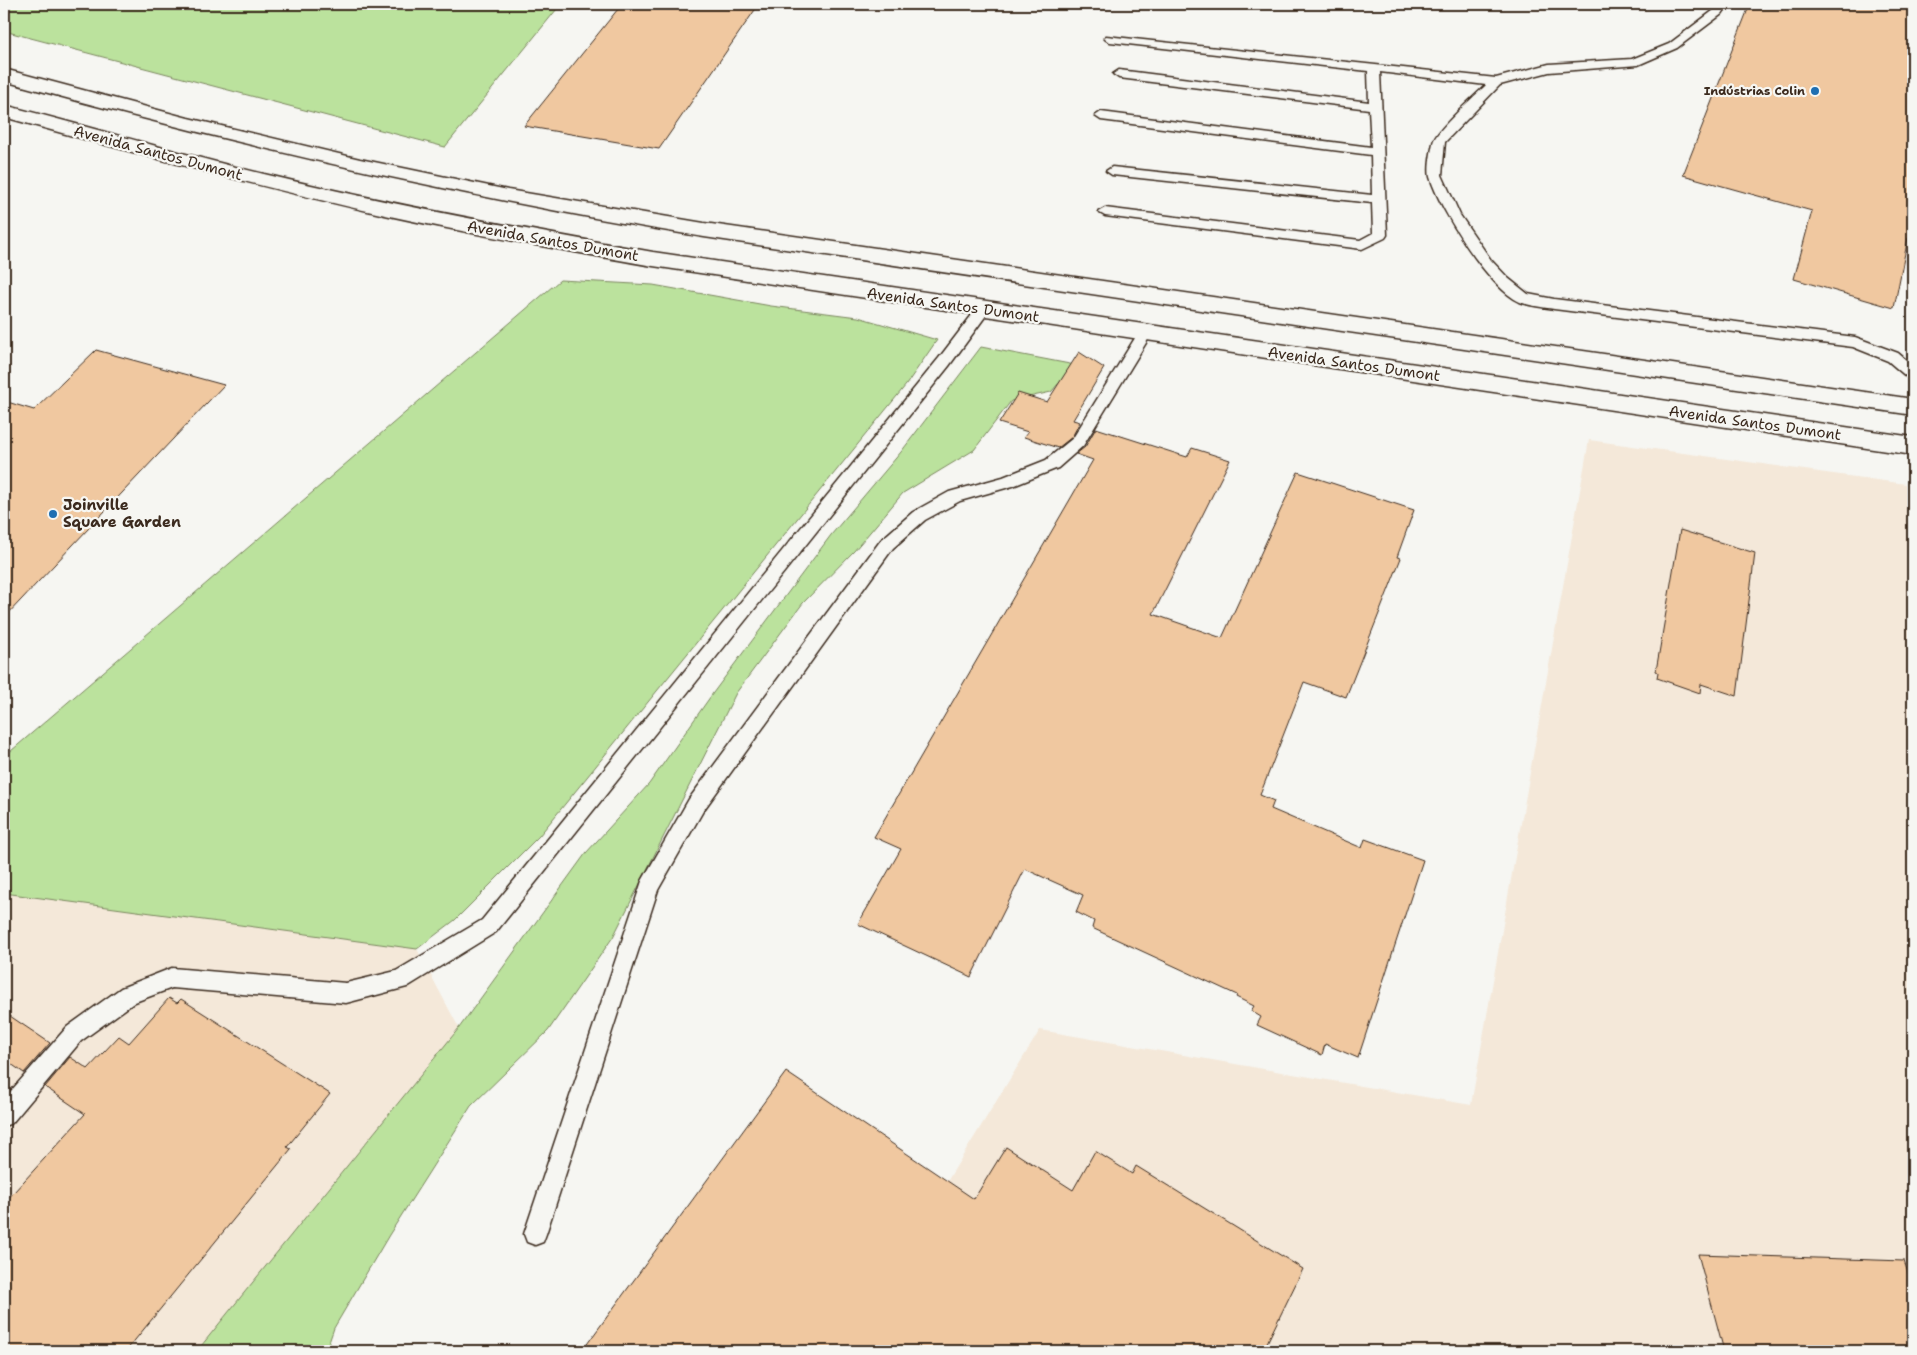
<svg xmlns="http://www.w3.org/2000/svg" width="1917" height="1355" font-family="'Shantell Sans',sans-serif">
<rect width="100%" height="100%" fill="#f6f6f2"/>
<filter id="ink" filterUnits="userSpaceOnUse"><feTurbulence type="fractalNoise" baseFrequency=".02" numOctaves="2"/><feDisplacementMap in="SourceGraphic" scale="10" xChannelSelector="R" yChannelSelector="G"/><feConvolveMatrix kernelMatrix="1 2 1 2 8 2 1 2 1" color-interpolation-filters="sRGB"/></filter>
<g filter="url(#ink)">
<!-- built -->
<path fill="#f4e8d9" d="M1589,440L1913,485V1351H843L1040,1030L1471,1105Z
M4,893L417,949L459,1028L197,1351H4Z"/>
<!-- green -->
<path fill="#bbe29d" stroke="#7b865e" d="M4,4H561L445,147L4,31Z
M560,280L653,285L771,306L858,317L937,340L906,385L539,836L455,920L417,949L4,893V757Z
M981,347L1075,365L1051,392L1011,401L974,450L903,493L854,551L803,603L736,693L613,937L548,1031L471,1106L389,1235L334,1328L326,1351H197L459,1028L586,853L649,784L713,693L831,535L901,452Z"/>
<!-- building -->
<path fill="#f0c8a0" stroke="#3b2a1e" d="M622,4H759L659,149L524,126Z
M1750,4H1898L1913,7V240L1908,238L1894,308L1794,279L1812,211L1683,175Z
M96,350L224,385L4,618V401L34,410Z
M1079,352L1104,368L1073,420L1080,422L1072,437L1058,448L1024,437L1028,432L999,423L1018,393L1047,402Z
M1096,428L1187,457L1192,448L1230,460L1153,614L1222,638L1298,472L1414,510L1397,557L1401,558L1346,697L1304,682L1260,795L1274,801L1271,809L1362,848L1365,839L1423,860L1358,1058L1325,1044L1322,1055L1257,1025L1261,1017L1251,1011L1254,1006L1236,997L1237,995L1092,928L1094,921L1076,912L1083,895L1025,869L971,977L858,924L901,849L874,837L1093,460L1076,454L1085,447Z
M1680,530L1755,553L1737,696L1701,684L1700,693L1657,678L1658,672L1656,671Z
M169,998L177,1003L181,999L330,1094L287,1147L291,1149L126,1351H4V1203L85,1114L45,1087L70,1057L88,1069L119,1036L129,1043Z
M4,1012L50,1043L24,1073L4,1059Z
M786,1072L974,1199L1006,1147L1073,1190L1095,1151L1132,1174L1136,1166L1303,1269L1263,1351H582Z
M1698,1254L1904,1261L1913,1288V1351H1724Z"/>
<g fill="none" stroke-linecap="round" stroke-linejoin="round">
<defs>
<path id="service" d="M1717,4H1729L1722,14L1677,48L1638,65L1549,72L1500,85L1445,142L1442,175L1460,215L1491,260L1508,278L1528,294L1554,299L1855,337L1898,353L1913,366V379L1908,378L1888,361L1853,347L1554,309C1543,307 1530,306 1520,302C1489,288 1440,210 1430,177C1428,169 1431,152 1433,143C1435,131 1476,95 1486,85L1380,72L1387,235L1385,238L1362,249L1105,216L1098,212L1105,208L1360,240L1373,233L1372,203L1112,175L1106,171L1112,167L1372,195L1371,155L1101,120L1095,116L1101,112L1371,147L1369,109L1119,78L1113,74L1119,70L1369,102L1368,71L1110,42L1106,40L1104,38L1106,36L1496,78L1549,64L1632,59L1669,44L1714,10Z
M983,305L988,307L990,310L949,366L496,932L407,987L346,1003L172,988L135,1002L81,1041L12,1123L4,1126V1099L67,1027L121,988L172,968L346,983L396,971L482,920L939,358L978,307Z
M1145,328L1150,330L1152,333L1083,446L1058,468L1013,486L960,501L925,520L893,548L703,811L658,890L546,1234L543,1242L535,1245L527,1242L524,1234L642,881L689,799L881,540L913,512L949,492L1003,477L1046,460L1073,438L1140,330Z"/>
<path id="primary" d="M4,69L188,118L360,159L508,190L704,223L1913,399V415L704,237C467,198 235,145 4,81Z
M4,105C91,127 177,153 264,174C393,205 522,229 653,252L1913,437V455L653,266C564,250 474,235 385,215C257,186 130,152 4,117Z"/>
</defs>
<!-- service casing -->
<use href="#service" stroke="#3b2a1e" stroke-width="3"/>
<!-- primary casing -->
<use href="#primary" stroke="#3b2a1e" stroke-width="3"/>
<!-- service -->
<use href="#service" fill="#f6f6f2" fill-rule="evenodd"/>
<!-- primary -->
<use href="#primary" fill="#f6f6f2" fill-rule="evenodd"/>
</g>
</g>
<!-- markers -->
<g fill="#1f6fb2" stroke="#f6f6f2" stroke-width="2">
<circle cx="1815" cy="91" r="5"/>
<circle cx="53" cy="514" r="5"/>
</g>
<g text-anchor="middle" stroke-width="4.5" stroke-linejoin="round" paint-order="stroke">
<!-- far-poi labels -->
<g font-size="12" font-weight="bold" fill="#3b2a1e" stroke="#f6f6f2" text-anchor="end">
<text x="1805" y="95">Indústrias Colin</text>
</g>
<!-- street labels -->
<g font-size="15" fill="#3b2a1e" stroke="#f6f6f2">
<text transform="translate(158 153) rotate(15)" y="5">Avenida Santos Dumont</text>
<text transform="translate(553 241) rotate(10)" y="5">Avenida Santos Dumont</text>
<text transform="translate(953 305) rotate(8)" y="5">Avenida Santos Dumont</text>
<text transform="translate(1354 364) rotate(8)" y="5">Avenida Santos Dumont</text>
<text transform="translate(1755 423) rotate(8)" y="5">Avenida Santos Dumont</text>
</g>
<!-- poi labels -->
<g font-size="15" font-weight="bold" fill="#3b2a1e" stroke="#f6f6f2" text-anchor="start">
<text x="63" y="510">Joinville<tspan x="63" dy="17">Square Garden</tspan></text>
</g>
</g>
<!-- margin -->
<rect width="1917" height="1355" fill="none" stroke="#f6f6f2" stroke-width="20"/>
<rect x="10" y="10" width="1897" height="1335" fill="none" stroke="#3b2a1e" stroke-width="2" filter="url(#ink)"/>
</svg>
